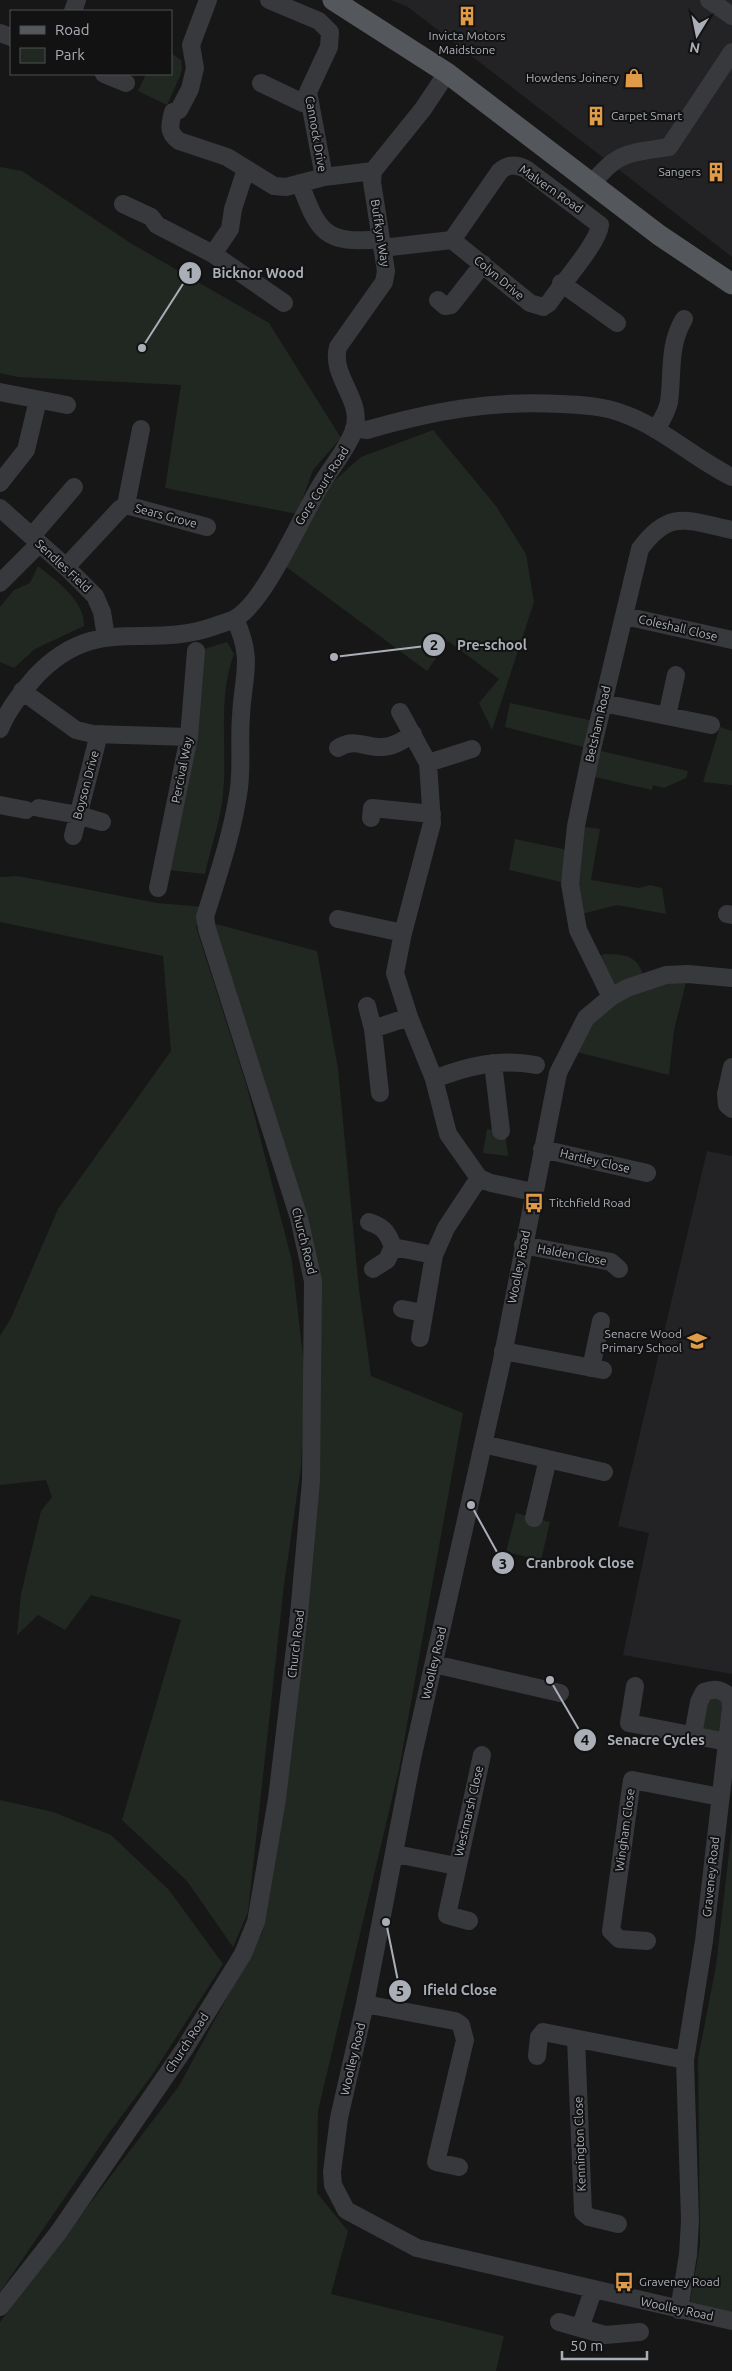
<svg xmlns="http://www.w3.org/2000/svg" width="732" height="2371" font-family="Ubuntu,sans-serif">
<rect width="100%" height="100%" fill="#171718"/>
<!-- built -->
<path fill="#232325" d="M391,0H732V257L408,7Z
M707,1151L732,1156V1674L623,1655L649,1533L618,1526Z"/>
<!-- green -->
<path fill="#212821" d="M171,53L181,60L182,68L180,76L167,105L138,91L146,74H171Z
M0,167L22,171L132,244L269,323L341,438L313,470L297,514L165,488L181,385L18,377L0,373Z
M433,430L496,506L526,554L534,602L492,730L479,703L499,679L448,641L427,671L285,566L323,491L361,457Z
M38,566C56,581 85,600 84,626L35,649L14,668L0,662V607L14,590L30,583Z
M227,642L234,654C216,702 229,754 222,803C218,827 210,851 205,874L169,870L198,651Z
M510,703L598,722L592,749L688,771L686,778L664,788L653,785L652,790L586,775L591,749L505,727Z
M720,727L732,731V785L703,782Z
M576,826L600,829L591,880L639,888L650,885L662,888L666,914L617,905L574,916L570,884L509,870L515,839L572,851Z
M18,876L157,903L204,907L196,927L247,1087L292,1261L305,1373L301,1467L284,1585L248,1912L233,1947L187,1881L122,1820L181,1620L91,1595L65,1630L38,1615L17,1635L21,1594L41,1511L52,1497L46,1480L0,1485V1336L11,1318L58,1209L171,1051L163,956L0,922V877Z
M212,923L317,951L338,1069L359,1290L371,1376L463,1413L399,1769L318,2111L317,2193L348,2231L331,2294L504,2336L496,2371H0V2322L179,2086L263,1931L288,1737L321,1289Z
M604,954C628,954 638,956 645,980L688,974L674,1030L669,1075L568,1050L611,997L593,960Z
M487,1129L505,1132L508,1156L483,1153Z
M516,1513L550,1522L541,1560L506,1552Z
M723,1690L727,1742L693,1735L699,1702Z
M0,1800L53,1812L111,1835L169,1890L223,1964L152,2075L109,2133L0,2292Z
M732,1827V2313L690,2302L700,2245L698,2059L716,1966Z"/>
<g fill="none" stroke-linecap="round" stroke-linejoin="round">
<!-- minor -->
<path stroke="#38393d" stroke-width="18" d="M208,0L191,45L195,68L190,89L179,110L173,112C170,125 167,132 179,141L227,157L274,186L286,187L324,177L373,171
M269,0L319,21L330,32L329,47L308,92L324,177
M709,0L732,16
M73,11L77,0
M0,33L11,37
M104,74L126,83
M261,83L303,103L308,100
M300,183C318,232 325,245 381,239
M592,184C617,151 630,153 669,147L732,52
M123,204L151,217L157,225L213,254L230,229L233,209L246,169
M382,248L452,240L530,303L543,307L549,303C561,284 598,244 600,225L526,169C516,164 508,164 500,171L452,240
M213,254L284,303
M561,283L617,323
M438,300L445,306L451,305L483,264
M0,392L67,405
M354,428L367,430C433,411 492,400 561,404C582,405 604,406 624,414C663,428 695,459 732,477
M656,430C661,421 667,412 669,402C673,373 668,345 684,319
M0,483L26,450L38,400
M126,505L141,429
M0,508L66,567L95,596L102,612L106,637
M32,536L74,487
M66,567L120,509L126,505L207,527
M0,583L39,544
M625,616L732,640
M22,691L76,730L93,734L189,737
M603,703L711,725
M400,712L428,763L432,823L403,933L395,973L409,1017L434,1079L448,1134L479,1178L491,1183L533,1192
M667,716L676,675
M0,729C8,709 22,692 36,676C97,612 145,651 215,626C222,623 230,622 236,618C265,601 300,520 319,488C330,468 346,452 354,430C364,400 330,377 338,347L384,282L386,271L372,182L373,171L423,109L447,73
M338,748C355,738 362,747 380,747C392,748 403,740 413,734
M428,763L472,749
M0,805L26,810
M39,808L78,815L102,822
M371,818L372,808L432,814
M73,836L99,734
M158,888L189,737L196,651
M727,914L732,915
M338,919L403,933
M732,978L688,974L666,975L627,988L611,997L586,1018L558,1073L501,1365L412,1759L365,2004L339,2118L332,2172L333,2185L346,2210L417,2248L732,2321
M611,997L578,930L570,884L576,826L592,749L640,549C670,508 688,521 732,530
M367,1006L373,1029L380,1093
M373,1029L409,1017
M493,1063L501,1131
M732,1067L726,1094L727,1105L732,1109
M434,1079C468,1066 500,1058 536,1065
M542,1149L647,1173
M369,1222C384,1227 388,1233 393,1247L387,1260L373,1269
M523,1245L611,1262L619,1269
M393,1247L434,1255
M402,1309L424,1313
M420,1338L434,1255L446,1228L479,1178
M503,1351L603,1370
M591,1368L601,1321
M483,1444L604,1472
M534,1518L548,1459
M434,1664L560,1693
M635,1686L629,1723L727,1742
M396,1854L456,1866
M469,1921L447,1915L482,1755
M647,1941L619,1939L611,1931L632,1780L720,1797
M365,2004L455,2021L461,2025L465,2040L436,2162L459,2167
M576,2039L583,2212L589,2217L618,2224
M537,2056L539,2037L543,2032L685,2060
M0,2307L58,2233L185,2048L243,1954L256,1922L277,1799L299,1614L311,1481L313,1281L299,1218L207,929L205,917C218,875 233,832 239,788C242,764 239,740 241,716C243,675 254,660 235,619
M679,2310L688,2255L690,2220L685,2060L704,1941L731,1708L730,1697C721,1689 715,1688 704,1692L699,1702L693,1735
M559,2322L605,2335L640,2332
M580,2328L593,2291"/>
<!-- major -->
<path stroke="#54575b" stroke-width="21" d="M333,0L447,73L659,235L732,284"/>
</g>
<!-- icons -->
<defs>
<symbol id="building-bare" viewBox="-9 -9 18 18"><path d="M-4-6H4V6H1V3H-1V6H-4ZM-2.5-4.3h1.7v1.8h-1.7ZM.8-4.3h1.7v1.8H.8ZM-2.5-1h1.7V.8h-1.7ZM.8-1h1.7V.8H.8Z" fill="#df9b48" stroke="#121213" stroke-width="2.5" paint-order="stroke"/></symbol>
<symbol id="shop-bare" viewBox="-9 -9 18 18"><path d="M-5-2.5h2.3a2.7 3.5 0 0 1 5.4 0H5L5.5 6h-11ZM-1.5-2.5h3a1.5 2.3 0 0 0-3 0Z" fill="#df9b48" stroke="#121213" stroke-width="2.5" paint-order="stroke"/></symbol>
<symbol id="bus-bare" viewBox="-9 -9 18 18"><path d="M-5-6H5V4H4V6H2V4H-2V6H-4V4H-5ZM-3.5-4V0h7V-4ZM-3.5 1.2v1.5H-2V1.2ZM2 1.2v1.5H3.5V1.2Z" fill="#df9b48" stroke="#121213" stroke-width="2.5" paint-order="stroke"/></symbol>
<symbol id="school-bare" viewBox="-9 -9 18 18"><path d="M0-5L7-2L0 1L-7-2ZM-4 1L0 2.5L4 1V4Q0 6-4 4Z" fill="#df9b48" stroke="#121213" stroke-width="2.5" paint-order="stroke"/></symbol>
</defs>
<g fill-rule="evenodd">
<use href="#building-bare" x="453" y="2" width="28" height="28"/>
<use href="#shop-bare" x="620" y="64" width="28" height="28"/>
<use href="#building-bare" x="582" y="102" width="28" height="28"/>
<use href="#building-bare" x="702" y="158" width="28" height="28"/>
<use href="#bus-bare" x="520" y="1189" width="28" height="28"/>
<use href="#school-bare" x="683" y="1327" width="28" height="28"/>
<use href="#bus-bare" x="610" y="2268" width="28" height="28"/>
</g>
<g text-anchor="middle" stroke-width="4" stroke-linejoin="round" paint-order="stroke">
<!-- poi labels -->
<g font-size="12" fill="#aaafb7" stroke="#121213" text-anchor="end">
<text x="467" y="40" text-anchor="middle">Invicta Motors<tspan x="467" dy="14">Maidstone</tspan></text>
<text x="619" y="82">Howdens Joinery</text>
<text x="611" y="120" text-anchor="start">Carpet Smart</text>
<text x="701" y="176">Sangers</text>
<text x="549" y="1207" text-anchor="start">Titchfield Road</text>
<text x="682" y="1338">Senacre Wood<tspan x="682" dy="14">Primary School</tspan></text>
<text x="639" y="2286" text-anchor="start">Graveney Road</text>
</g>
<!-- street labels -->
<g font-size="12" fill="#aaafb7" stroke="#121213">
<text transform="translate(316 134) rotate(80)" y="4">Cannock Drive</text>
<text transform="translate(551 189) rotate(35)" y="4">Malvern Road</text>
<text transform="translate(380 233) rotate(81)" y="4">Buffkyn Way</text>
<text transform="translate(499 278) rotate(40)" y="4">Colyn Drive</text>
<text transform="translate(322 486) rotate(-58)" y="4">Gore Court Road</text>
<text transform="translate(166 516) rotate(15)" y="4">Sears Grove</text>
<text transform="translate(63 566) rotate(43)" y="4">Sendles Field</text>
<text transform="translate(678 628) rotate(13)" y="4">Coleshall Close</text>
<text transform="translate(598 724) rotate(-77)" y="4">Betsham Road</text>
<text transform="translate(182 770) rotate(-79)" y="4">Percival Way</text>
<text transform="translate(86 785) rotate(-75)" y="4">Boyson Drive</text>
<text transform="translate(595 1161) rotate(13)" y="4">Hartley Close</text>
<text transform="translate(304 1241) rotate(76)" y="4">Church Road</text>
<text transform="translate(572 1255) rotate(11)" y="4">Halden Close</text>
<text transform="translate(519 1267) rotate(-79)" y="4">Woolley Road</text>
<text transform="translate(296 1644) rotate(-83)" y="4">Church Road</text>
<text transform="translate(434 1663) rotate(-77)" y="4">Woolley Road</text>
<text transform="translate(469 1811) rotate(-77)" y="4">Westmarsh Close</text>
<text transform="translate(625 1830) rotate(-82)" y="4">Wingham Close</text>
<text transform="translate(711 1877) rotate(-84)" y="4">Graveney Road</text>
<text transform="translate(187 2043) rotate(-57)" y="4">Church Road</text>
<text transform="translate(353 2059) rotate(-77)" y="4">Woolley Road</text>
<text transform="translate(580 2144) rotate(-92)" y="4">Kennington Close</text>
<text transform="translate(677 2309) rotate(12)" y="4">Woolley Road</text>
</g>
</g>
<!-- callouts -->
<path fill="none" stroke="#aaafb7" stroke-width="2" d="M142 348L190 273M334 657L434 645M471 1505L503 1563M550 1680L585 1740M386 1922L400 1991"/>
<g fill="#aaafb7" stroke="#121213" stroke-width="2">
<circle cx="142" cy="348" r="5"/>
<circle cx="334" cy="657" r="5"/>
<circle cx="471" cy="1505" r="5"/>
<circle cx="550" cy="1680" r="5"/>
<circle cx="386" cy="1922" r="5"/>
<circle cx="190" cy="273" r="12"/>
<circle cx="434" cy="645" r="12"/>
<circle cx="503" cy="1563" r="12"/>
<circle cx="585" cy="1740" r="12"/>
<circle cx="400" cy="1991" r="12"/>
</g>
<g font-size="15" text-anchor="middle" font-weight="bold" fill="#111">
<text x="190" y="278">1</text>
<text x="434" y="650">2</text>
<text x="503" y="1569">3</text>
<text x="585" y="1745">4</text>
<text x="400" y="1996">5</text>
</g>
<g font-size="14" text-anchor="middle" font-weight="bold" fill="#aaafb7" stroke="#121213" stroke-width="4" stroke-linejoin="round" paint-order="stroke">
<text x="258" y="278">Bicknor Wood</text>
<text x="492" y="650">Pre-school</text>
<text x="580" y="1568">Cranbrook Close</text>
<text x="656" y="1745">Senacre Cycles</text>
<text x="460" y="1995">Ifield Close</text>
</g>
<!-- legend -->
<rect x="10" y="10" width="162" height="65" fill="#121213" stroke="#4f5155"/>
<rect x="20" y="26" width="25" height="8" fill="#54575b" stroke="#4f5155"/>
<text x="55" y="35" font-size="15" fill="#aaafb7">Road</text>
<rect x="20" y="48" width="25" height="15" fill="#212821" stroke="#4f5155"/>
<text x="55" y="60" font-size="15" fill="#aaafb7">Park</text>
<!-- north arrow -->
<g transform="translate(697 35) rotate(190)" stroke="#121213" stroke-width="4" paint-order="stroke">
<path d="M0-4L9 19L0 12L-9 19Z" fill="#aaafb7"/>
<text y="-8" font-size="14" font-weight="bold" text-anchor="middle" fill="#aaafb7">N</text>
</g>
<!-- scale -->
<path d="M562 2351v8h85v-8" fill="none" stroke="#aaafb7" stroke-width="2.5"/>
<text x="570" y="2351" font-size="15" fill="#aaafb7" stroke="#121213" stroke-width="4" paint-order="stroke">50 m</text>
</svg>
